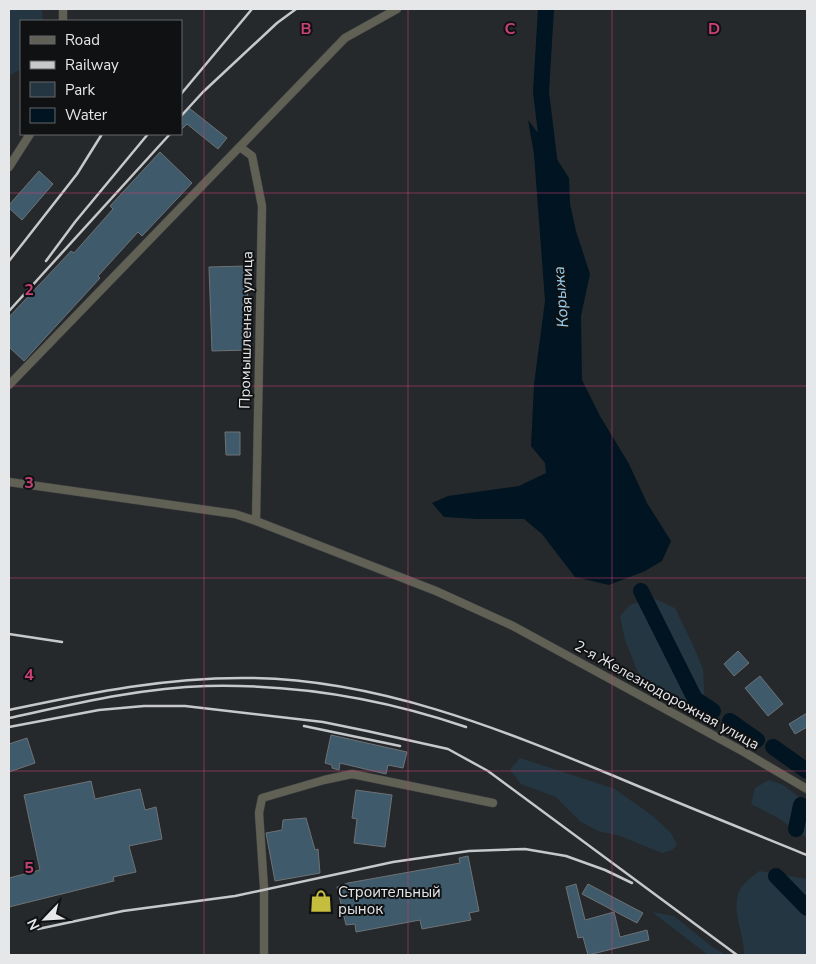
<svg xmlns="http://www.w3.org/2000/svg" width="816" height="964" font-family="'Nunito Sans',sans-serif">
<rect width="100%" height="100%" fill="#26292b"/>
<!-- green -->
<path fill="#233642" d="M9,9H42L43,21H21V69L9,76Z
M653,598L675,608L693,645L703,669L705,706L697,713L639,675L625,640L620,616L630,605Z
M520,758L615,789L654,817L671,833L677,845L672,850L662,853L620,836L598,831L581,822L556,797L521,784L510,770Z
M769,780L783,785L807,803V838L778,818L751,804L755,788Z
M759,871L807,879V955H744C745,934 729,908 741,888C745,882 753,876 759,871Z
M652,912L674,916L711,946L726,955H708Z"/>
<!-- water -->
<path fill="#001421" d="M528,120L549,147L569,178L570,204L576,231L590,274L581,316L582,380L600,416L629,464L647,503L671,541L662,561L645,571L609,585L575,577L542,534L524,519H477L444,517L432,503L448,496L519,486L546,473L545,463L531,446L534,384L545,301L534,154Z"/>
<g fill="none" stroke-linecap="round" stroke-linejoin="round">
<!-- river -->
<path stroke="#001421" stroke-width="16" d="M546,9L541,92L550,166
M641,591L695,699L713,711
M730,721L757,740
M773,747L807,771
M796,829L801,805
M776,876L807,908"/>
</g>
<!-- building -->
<path fill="#3e5a6b" stroke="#6e7275" d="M189,108L227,138L218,149L187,124L181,130V117Z
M160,152L192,183L142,236L138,232L98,276L100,278L24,361L9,347V317L71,251L74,253L113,209L110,206Z
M39,171L53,184L22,220L9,208V205Z
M247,266L249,350L212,351L209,267Z
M225,432H240V455H226Z
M738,651L749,663L734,676L724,664Z
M760,676L783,704L768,716L745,688Z
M807,713V727L795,734L789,724Z
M331,735L407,752L403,768L388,765L386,774L340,763L339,770L332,768V765L325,763Z
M27,738L35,763L9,772V744Z
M91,781L95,799L140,789L145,810L156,807L162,839L129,846L136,872L113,877L114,881L9,907V878L40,870L24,795Z
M356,790L392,795L385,847L354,843L357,819L352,818Z
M306,818L315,850L318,849L320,873L275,881L266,833L282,830L283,820Z
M468,856L479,911L469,913L471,920L422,929L420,920L356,932L355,924L346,925L337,887L348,883L460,863L459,858Z
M576,884L585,920L614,912L620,937L647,930L649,940L588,955L583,937L578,938L566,887Z
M588,884L643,913L637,923L582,894Z"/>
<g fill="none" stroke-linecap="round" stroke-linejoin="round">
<defs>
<path id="minor" d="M63,21V9
M240,147L252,156L262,206L256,521
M9,167L30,134
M9,385L345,38L397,9
M9,482L235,514L256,521L436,591L513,626L744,752L807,789
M264,955V888L259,813L262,798L324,780L352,774L493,803"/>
</defs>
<!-- minor casing -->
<use href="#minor" stroke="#414446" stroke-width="9"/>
<!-- minor -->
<use href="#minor" stroke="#616054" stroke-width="8"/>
<!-- rail -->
<path stroke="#c6c8ca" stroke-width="2.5" d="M181,94L252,9
M181,116L203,92L277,23L296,9
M9,261L77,174L102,134
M46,261L75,222L148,134
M9,311L170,134
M9,634L62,642
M9,710C90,693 165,677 249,678C376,679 498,728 614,776C678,803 743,829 807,855
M9,718C74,704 140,688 206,686C294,684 384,699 466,727
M304,726L400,746
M9,727L99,710L144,706H185L323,722L367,731L448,749L488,771L737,955
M38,929L123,911L235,896L393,862L469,851L525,849L566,856L605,870L632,883"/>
</g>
<!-- grid -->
<path fill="none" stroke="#c94177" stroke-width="1" stroke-opacity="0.55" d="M204,9V955M408,9V955M612,9V955M9,193H807M9,386H807M9,578H807M9,771H807"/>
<!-- icons -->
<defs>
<symbol id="shop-bare" viewBox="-9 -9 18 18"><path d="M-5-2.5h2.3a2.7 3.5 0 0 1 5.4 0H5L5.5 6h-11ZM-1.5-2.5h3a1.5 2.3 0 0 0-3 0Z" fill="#c4bd3e" stroke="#101112" stroke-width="2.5" paint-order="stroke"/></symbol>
</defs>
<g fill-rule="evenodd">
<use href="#shop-bare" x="305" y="885" width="32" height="32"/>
</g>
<g text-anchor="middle" stroke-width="4" stroke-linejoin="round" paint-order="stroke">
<!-- street labels -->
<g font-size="15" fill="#e5e7e9" stroke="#101112">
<text transform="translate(246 330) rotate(-89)" y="5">Промышленная улица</text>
<text transform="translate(667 695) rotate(29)" y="5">2-я Железнодорожная улица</text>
</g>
<!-- poi labels -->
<g font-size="15" fill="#e5e7e9" stroke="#101112" text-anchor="start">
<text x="338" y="897">Строительный<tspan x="338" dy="17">рынок</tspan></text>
</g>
<!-- water labels -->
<g font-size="16" font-style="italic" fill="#99cff0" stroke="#101112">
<text transform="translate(560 297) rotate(-94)" y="6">Корыжа</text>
</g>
</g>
<g font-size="16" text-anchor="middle" font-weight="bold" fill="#c94177" stroke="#101112" stroke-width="4" stroke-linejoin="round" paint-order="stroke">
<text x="306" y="34">B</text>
<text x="510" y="34">C</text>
<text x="714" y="34">D</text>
<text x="29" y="295">2</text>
<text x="29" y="488">3</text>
<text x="29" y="680">4</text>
<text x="29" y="873">5</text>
</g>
<!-- border -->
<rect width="816" height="964" fill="none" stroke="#e5e7e9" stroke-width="20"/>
<!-- legend -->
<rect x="20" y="20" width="162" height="115" fill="#101112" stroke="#656768"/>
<rect x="30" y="36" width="25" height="8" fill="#616054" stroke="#656768"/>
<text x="65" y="45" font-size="15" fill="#e5e7e9">Road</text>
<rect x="30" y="61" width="25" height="8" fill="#c6c8ca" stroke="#656768"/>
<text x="65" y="70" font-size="15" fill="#e5e7e9">Railway</text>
<rect x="30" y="82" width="25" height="15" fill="#233642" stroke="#656768"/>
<text x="65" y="95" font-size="15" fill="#e5e7e9">Park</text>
<rect x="30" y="108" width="25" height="15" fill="#001421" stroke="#656768"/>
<text x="65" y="120" font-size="15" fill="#e5e7e9">Water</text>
<!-- north arrow -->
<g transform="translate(45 919) rotate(245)" stroke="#101112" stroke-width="4" paint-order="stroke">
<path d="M0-4L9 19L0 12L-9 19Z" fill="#e5e7e9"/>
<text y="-8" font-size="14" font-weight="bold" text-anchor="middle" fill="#e5e7e9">N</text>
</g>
</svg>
